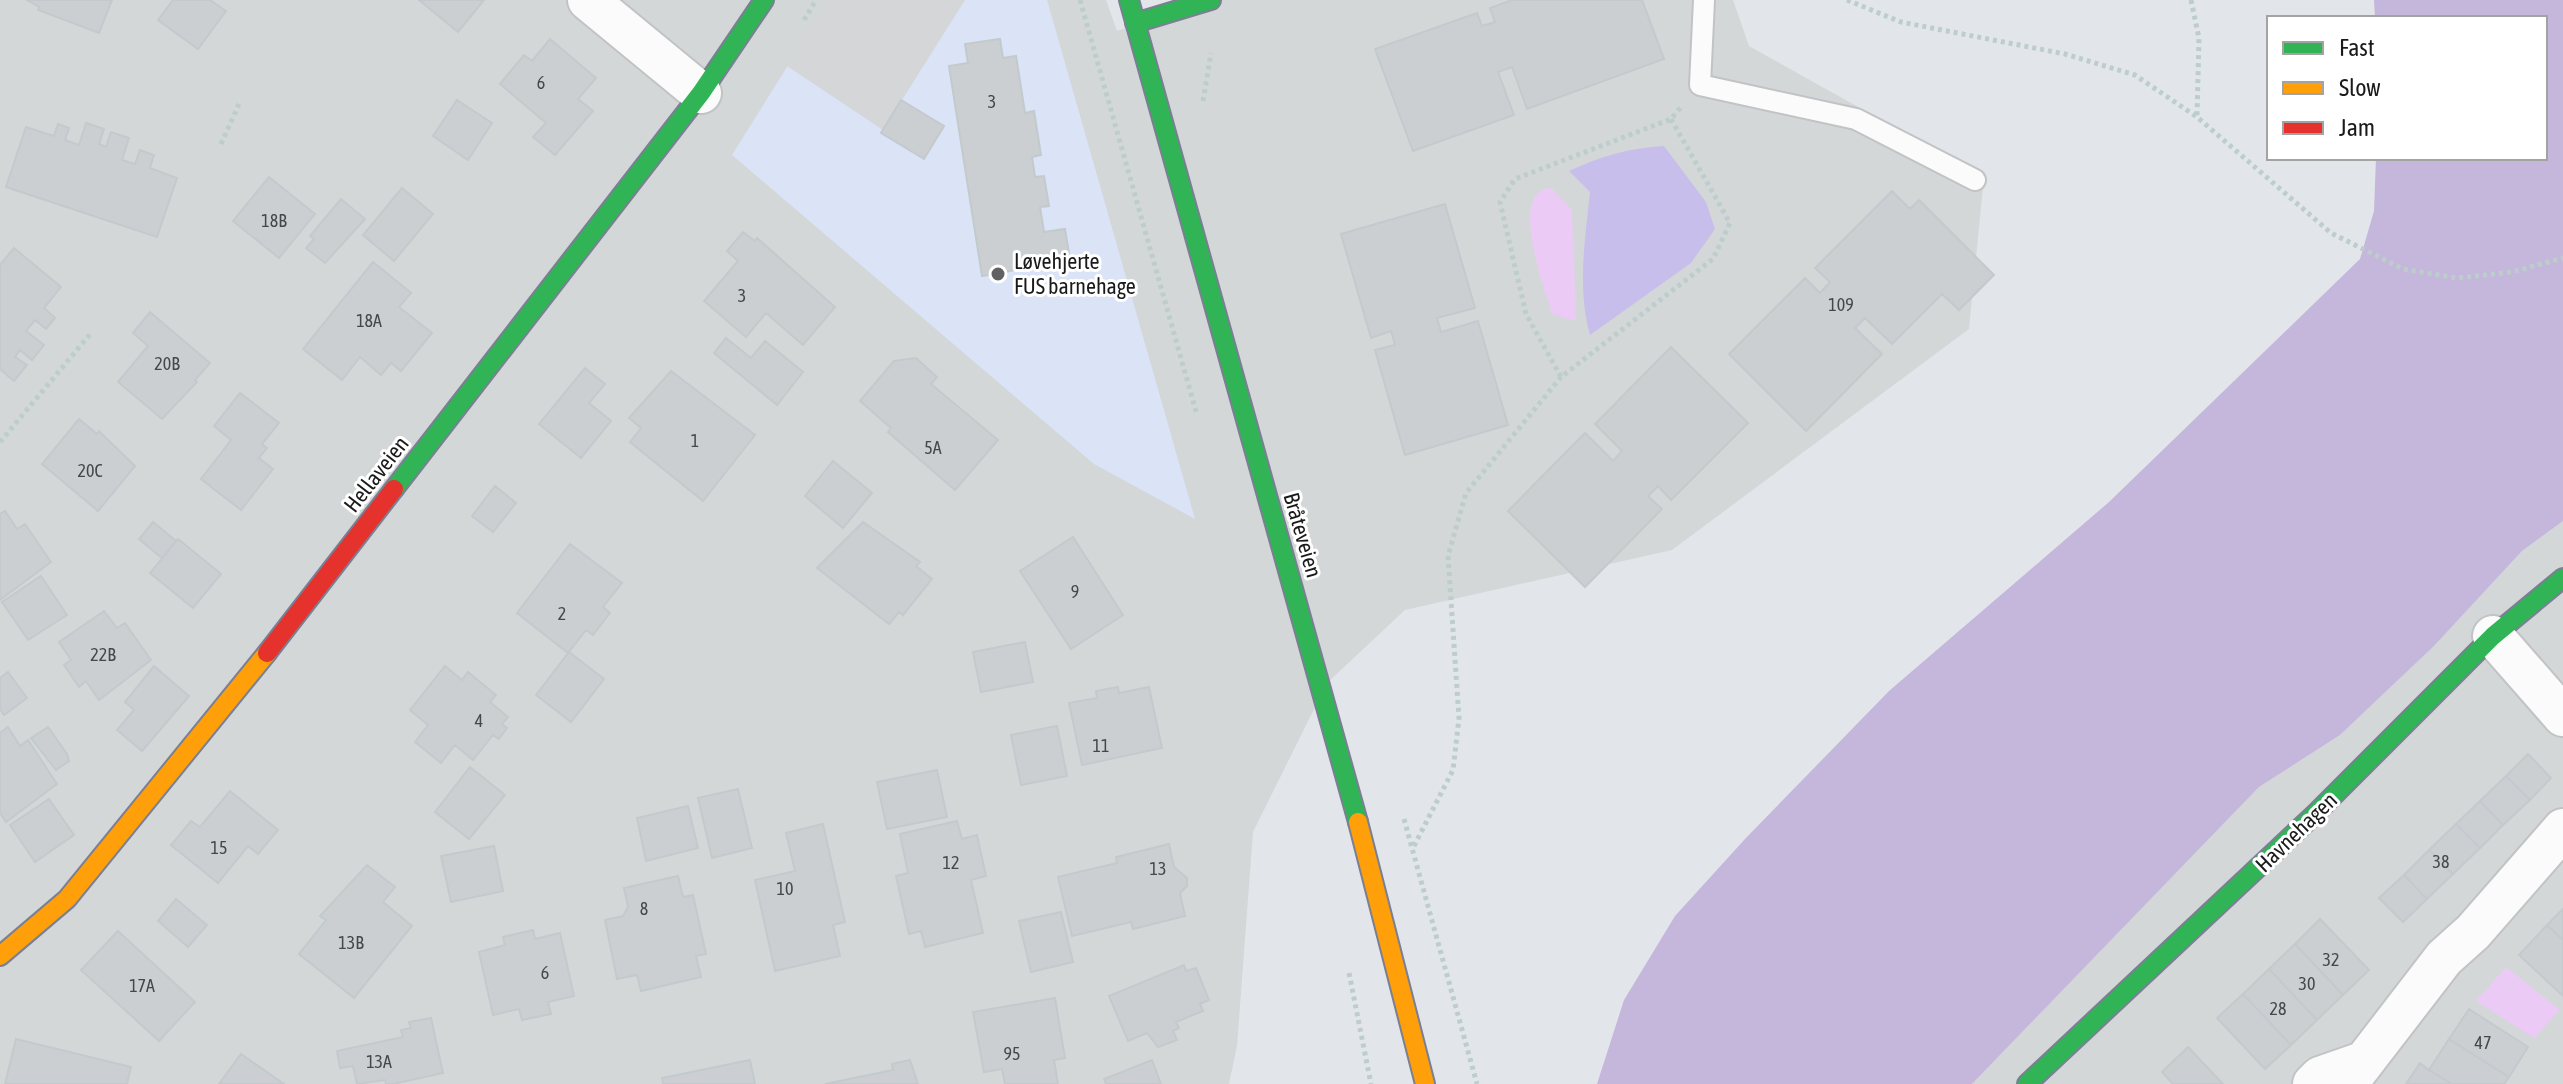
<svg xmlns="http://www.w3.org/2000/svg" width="2563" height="1084" font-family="'Asap Condensed',sans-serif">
<rect width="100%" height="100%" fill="#e2e6ea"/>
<!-- residential -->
<path fill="#d4d7d8" d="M0,0H1106L1117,31L1213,0H1733L1749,46L1984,177L1969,329L1672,550L1405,610L1327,683L1253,832L1237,1046L1229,1084H0Z
M2563,521V1084H1972L2259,787L2340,735L2434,646L2522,551Z"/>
<!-- education -->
<path fill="#dbe3f6" d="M829,0H1047L1195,519L1094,464L732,155Z"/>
<!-- religious -->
<path fill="#d4d6d7" d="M829,0H965L883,130L787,66Z"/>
<!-- grass -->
<path fill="#c8beec" d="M1664,146L1706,202L1715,229L1691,263L1590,335C1577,289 1585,239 1590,192L1569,171C1601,156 1629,148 1664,146Z"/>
<!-- forest -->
<path fill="#c5b6dc" d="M2374,0H2563V521L2522,551L2434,646L2340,735L2259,787L1972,1084H1597L1624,1000L1675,916L1745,839L1889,691L2109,502L2360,259L2374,211L2376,158H2545V18H2375Z"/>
<!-- park -->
<path fill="#ebcaf5" d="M1551,188L1572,210L1576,321L1552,314C1545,288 1507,192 1551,188Z
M2506,967L2560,1010L2534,1038L2476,1001Z"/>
<!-- building -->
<path fill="#cbcfd2" stroke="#c3cacd" stroke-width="2" d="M27,0H112L99,33L38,10L39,7Z
M173,0H210L226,11L198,49L158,20Z
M419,0H484L458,32Z
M1512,0H1642L1664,59L1527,109L1512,67L1498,72L1514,115L1413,151L1375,49L1477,13L1482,26L1495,22L1490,8Z
M550,39L596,78L578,99L593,111L555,155L533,137L546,123L500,84L524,55L532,61Z
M1000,39L1003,58L1016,56L1025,113L1034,111L1041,155L1032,157L1035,177L1044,176L1049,206L1040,207L1044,232L1065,229L1070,260L982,276L949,66L968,63L965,44Z
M457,100L492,123L468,160L433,136Z
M901,100L944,126L924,159L881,133Z
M86,123L104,129L99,144L106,147L111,132L129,138L122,160L135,164L140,150L154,155L150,168L177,178L157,237L6,187L26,127L54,136L58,124L69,128L65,140L79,145Z
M269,177L315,214L279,258L233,221Z
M402,188L433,214L394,261L363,235Z
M1892,191L1910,209L1919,200L1994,275L1959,310L1942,294L1892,344L1865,318L1855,328L1882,354L1806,431L1729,354L1805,278L1820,293L1830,282L1815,268Z
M341,199L365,219L325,263L306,248L314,239L310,236Z
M1445,204L1475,308L1437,318L1441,332L1478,321L1508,425L1405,455L1375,350L1395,345L1391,331L1371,338L1341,234Z
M743,232L755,241L757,238L835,307L803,345L766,313L746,337L704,301L738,261L727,251Z
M14,248L61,287L44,308L55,318L46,329L35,320L26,331L44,345L32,360L20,350L15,357L27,365L14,381L0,369V265Z
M373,262L411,293L399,307L432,333L401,371L391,363L381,375L360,357L342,380L303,349Z
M150,312L210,363L195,380L197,382L162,419L118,382L148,346L133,333Z
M726,338L751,358L765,341L803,372L777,405L714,353Z
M1671,347L1748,423L1671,500L1658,486L1648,496L1662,509L1585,587L1508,511L1585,433L1613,461L1622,451L1595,424Z
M916,358L937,377L931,384L998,440L955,490L888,432L891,428L860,401L894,361Z
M585,368L605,384L589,403L611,421L581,458L539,424Z
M671,371L755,435L703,501L630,442L641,428L629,418Z
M240,393L279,423L262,444L267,448L259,458L273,469L241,510L201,479L231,440L214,426Z
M79,419L97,434L99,431L135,466L98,511L42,464Z
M833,461L872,493L843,528L805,496Z
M495,486L516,503L493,532L472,516Z
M5,511L17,529L25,524L51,562L0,600V514Z
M153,522L176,541L162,558L139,539Z
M863,522L920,562L916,566L932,579L903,615L899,612L889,624L817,568Z
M1073,537L1123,615L1071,649L1020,571Z
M178,539L221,574L193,608L150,573Z
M570,544L622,583L603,607L610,613L593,635L586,630L568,653L517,613Z
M41,576L67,615L28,640L2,602Z
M104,611L117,628L125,623L151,660L99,700L86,681L79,687L64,665L71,660L59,642Z
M1025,642L1033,682L981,692L973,652Z
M569,652L604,679L571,722L536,695Z
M154,666L189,696L142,751L117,730L134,710L125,702Z
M445,666L462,680L468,672L496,695L490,702L508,717L502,724L507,728L499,739L493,735L473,760L455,745L441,763L415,742L428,725L410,710Z
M8,672L27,698L4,715L0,709V678Z
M1118,687L1119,693L1149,687L1162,748L1082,765L1069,703L1097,698L1096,691Z
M1057,726L1067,776L1021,785L1011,735Z
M8,727L20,746L28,740L57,784L6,822L0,813V733Z
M48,727L67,754L69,761L56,770L31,738Z
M2528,754L2551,778L2530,800L2506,776Z
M470,767L505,795L469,839L435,812Z
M937,770L947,817L887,829L877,782Z
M2506,776L2530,800L2503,825L2480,801Z
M738,789L752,848L712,858L698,798Z
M230,791L278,830L258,854L248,846L218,883L171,845L191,821L200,827Z
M49,799L74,835L35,862L10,825Z
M2480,801L2503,825L2480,848L2456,824Z
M688,806L698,848L646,861L637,818Z
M957,821L962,839L977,835L986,876L971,880L983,933L925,947L921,931L909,934L896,876L908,873L900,834Z
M823,824L845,922L833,925L840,956L775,971L755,880L795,871L786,833Z
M2456,824L2480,848L2453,874L2429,850Z
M1169,844L1174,867L1187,878V886L1180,893L1185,916L1133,929L1131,922L1072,936L1058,877L1117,863L1116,857Z
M494,846L503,891L451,902L441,856Z
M2429,850L2453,874L2427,899L2404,875Z
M367,865L395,887L383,902L412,926L354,998L299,954L326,920L320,916Z
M2404,875L2427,899L2403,922L2379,898Z
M678,876L683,897L693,895L706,954L696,956L701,977L641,991L637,975L617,979L605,920L623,916L628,907L624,888Z
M176,899L207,925L188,947L158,921Z
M2563,909V940L2547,925Z
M1061,912L1073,962L1031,972L1019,921Z
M2320,919L2369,970L2343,995L2295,944Z
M2547,925L2563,940V996L2519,955Z
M533,930L535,939L560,933L574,996L548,1002L551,1014L522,1020L519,1009L493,1015L479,952L505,945L503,937Z
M118,931L195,1002L159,1041L81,970Z
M2295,944L2343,995L2317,1020L2269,969Z
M1184,965L1186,971L1196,968L1209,1000L1200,1004L1203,1011L1176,1022L1179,1028L1173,1031L1177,1040L1158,1047L1147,1033L1128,1041L1109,996Z
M2269,969L2317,1020L2291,1045L2243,994Z
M2243,994L2291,1045L2265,1069L2217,1018Z
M1055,998L1065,1058L1054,1060L1058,1084H1005L1002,1069L984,1072L973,1012Z
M2469,1009L2528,1047L2509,1077L2449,1039Z
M431,1018L443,1073L393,1084H386L385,1080L357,1084L353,1066L340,1068L337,1051L403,1037L401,1030L411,1028L409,1022Z
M16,1039L131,1067L127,1084H5Z
M2449,1039L2509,1077L2504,1084H2452L2429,1070Z
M2188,1047L2223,1084H2173L2162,1072Z
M241,1054L284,1084H219Z
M750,1060L755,1084H663L662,1078Z
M910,1060L918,1084H825L893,1070L892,1064Z
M1152,1060L1161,1084H1106L1104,1079Z
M2420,1063L2429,1070L2452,1084H2406Z"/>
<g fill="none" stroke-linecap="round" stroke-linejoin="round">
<defs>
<path id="lane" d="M1704,0L1700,85L1856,119L1975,180"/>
<path id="street" d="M588,0L701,93
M2493,636L2563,716
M2313,1084L2320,1077L2363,1062
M2347,1084L2444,958L2473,932L2563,829"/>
<path id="fast" d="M1129,0L1358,822
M1135,23L1211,0
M394,489L701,93L764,0
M2027,1084L2315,814L2493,636L2563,578"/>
<path id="slow" d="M1358,822L1425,1084
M0,956L67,899L267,653"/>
<path id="jam" d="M267,653L394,489"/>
</defs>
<!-- lane casing -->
<use href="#lane" stroke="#c1c3c5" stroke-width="24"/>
<!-- street casing -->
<use href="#street" stroke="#c1c3c5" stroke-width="44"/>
<!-- fast casing -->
<use href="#fast" stroke="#7a7f94" stroke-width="22"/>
<!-- slow casing -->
<use href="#slow" stroke="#7a7f94" stroke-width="22"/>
<!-- jam casing -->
<use href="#jam" stroke="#7a7f94" stroke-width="22"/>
<!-- path -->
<path stroke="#bdcdcc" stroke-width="5" stroke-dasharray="4 4" stroke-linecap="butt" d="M1080,0L1197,415
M1847,0L1901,22L2065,54L2135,75L2197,117L2331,233L2403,269L2457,278L2512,272L2563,258
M2191,0L2199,38L2197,116
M804,20L816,0
M1203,101L1211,53
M1671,119L1730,223L1713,259L1561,377L1526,314L1500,202L1515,179L1671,119L1682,106
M221,144L239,104
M0,442L91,333
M1404,819L1477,1084
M1414,846L1453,770L1459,718L1448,556L1466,493L1561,377
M1349,973L1371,1084"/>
<!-- lane -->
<use href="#lane" stroke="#fbfbfc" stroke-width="20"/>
<!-- street -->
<use href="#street" stroke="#fbfbfc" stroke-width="40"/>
<!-- fast -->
<use href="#fast" stroke="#30b455" stroke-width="18"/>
<!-- slow -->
<use href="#slow" stroke="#ff9f0a" stroke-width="18"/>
<!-- jam -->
<use href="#jam" stroke="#e5322d" stroke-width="18"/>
</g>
<!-- markers -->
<circle fill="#606163" stroke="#fff" stroke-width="3" cx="998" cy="274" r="8"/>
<g text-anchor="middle" stroke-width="6" stroke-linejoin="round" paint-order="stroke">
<!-- number labels -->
<g font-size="18" fill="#464748">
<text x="541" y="89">6</text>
<text x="992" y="108">3</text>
<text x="274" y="227">18B</text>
<text x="742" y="302">3</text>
<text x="1841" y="311">109</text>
<text x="369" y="327">18A</text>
<text x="167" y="370">20B</text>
<text x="695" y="447">1</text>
<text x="933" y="454">5A</text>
<text x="90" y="477">20C</text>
<text x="1075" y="598">9</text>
<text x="562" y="620">2</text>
<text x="103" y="661">22B</text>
<text x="479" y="727">4</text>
<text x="1101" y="752">11</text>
<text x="219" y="854">15</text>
<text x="2441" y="868">38</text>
<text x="951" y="869">12</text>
<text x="1158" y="875">13</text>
<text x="785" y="895">10</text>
<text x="644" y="915">8</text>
<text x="351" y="949">13B</text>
<text x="2331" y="966">32</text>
<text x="545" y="979">6</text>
<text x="2307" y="990">30</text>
<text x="142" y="992">17A</text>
<text x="2278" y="1015">28</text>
<text x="2483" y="1049">47</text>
<text x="1012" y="1060">95</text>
<text x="379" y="1068">13A</text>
</g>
<!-- poi labels -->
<g font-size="22" fill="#1a1a1a" stroke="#fff" text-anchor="start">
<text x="1014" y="269">Løvehjerte<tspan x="1014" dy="25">FUS barnehage</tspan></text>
</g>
<!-- street labels -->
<g font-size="22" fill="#1a1a1a" stroke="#fff">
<text transform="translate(376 474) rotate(-52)" y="8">Hellaveien</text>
<text transform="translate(1303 535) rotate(74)" y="8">Bråteveien</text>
<text transform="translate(2296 832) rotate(-44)" y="8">Havnehagen</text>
</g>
</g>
<!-- legend -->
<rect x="2267" y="16" width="280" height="144" fill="#ffffff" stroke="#a3a3a3" stroke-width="2"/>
<rect x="2283" y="42" width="40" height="12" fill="#30b455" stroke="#a3a3a3" stroke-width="2"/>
<text x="2339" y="56" font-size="24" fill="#1a1a1a">Fast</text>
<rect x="2283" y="82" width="40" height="12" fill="#ff9f0a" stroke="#a3a3a3" stroke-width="2"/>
<text x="2339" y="96" font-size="24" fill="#1a1a1a">Slow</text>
<rect x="2283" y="122" width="40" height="12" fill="#e5322d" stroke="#a3a3a3" stroke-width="2"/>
<text x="2339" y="136" font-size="24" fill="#1a1a1a">Jam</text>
</svg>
